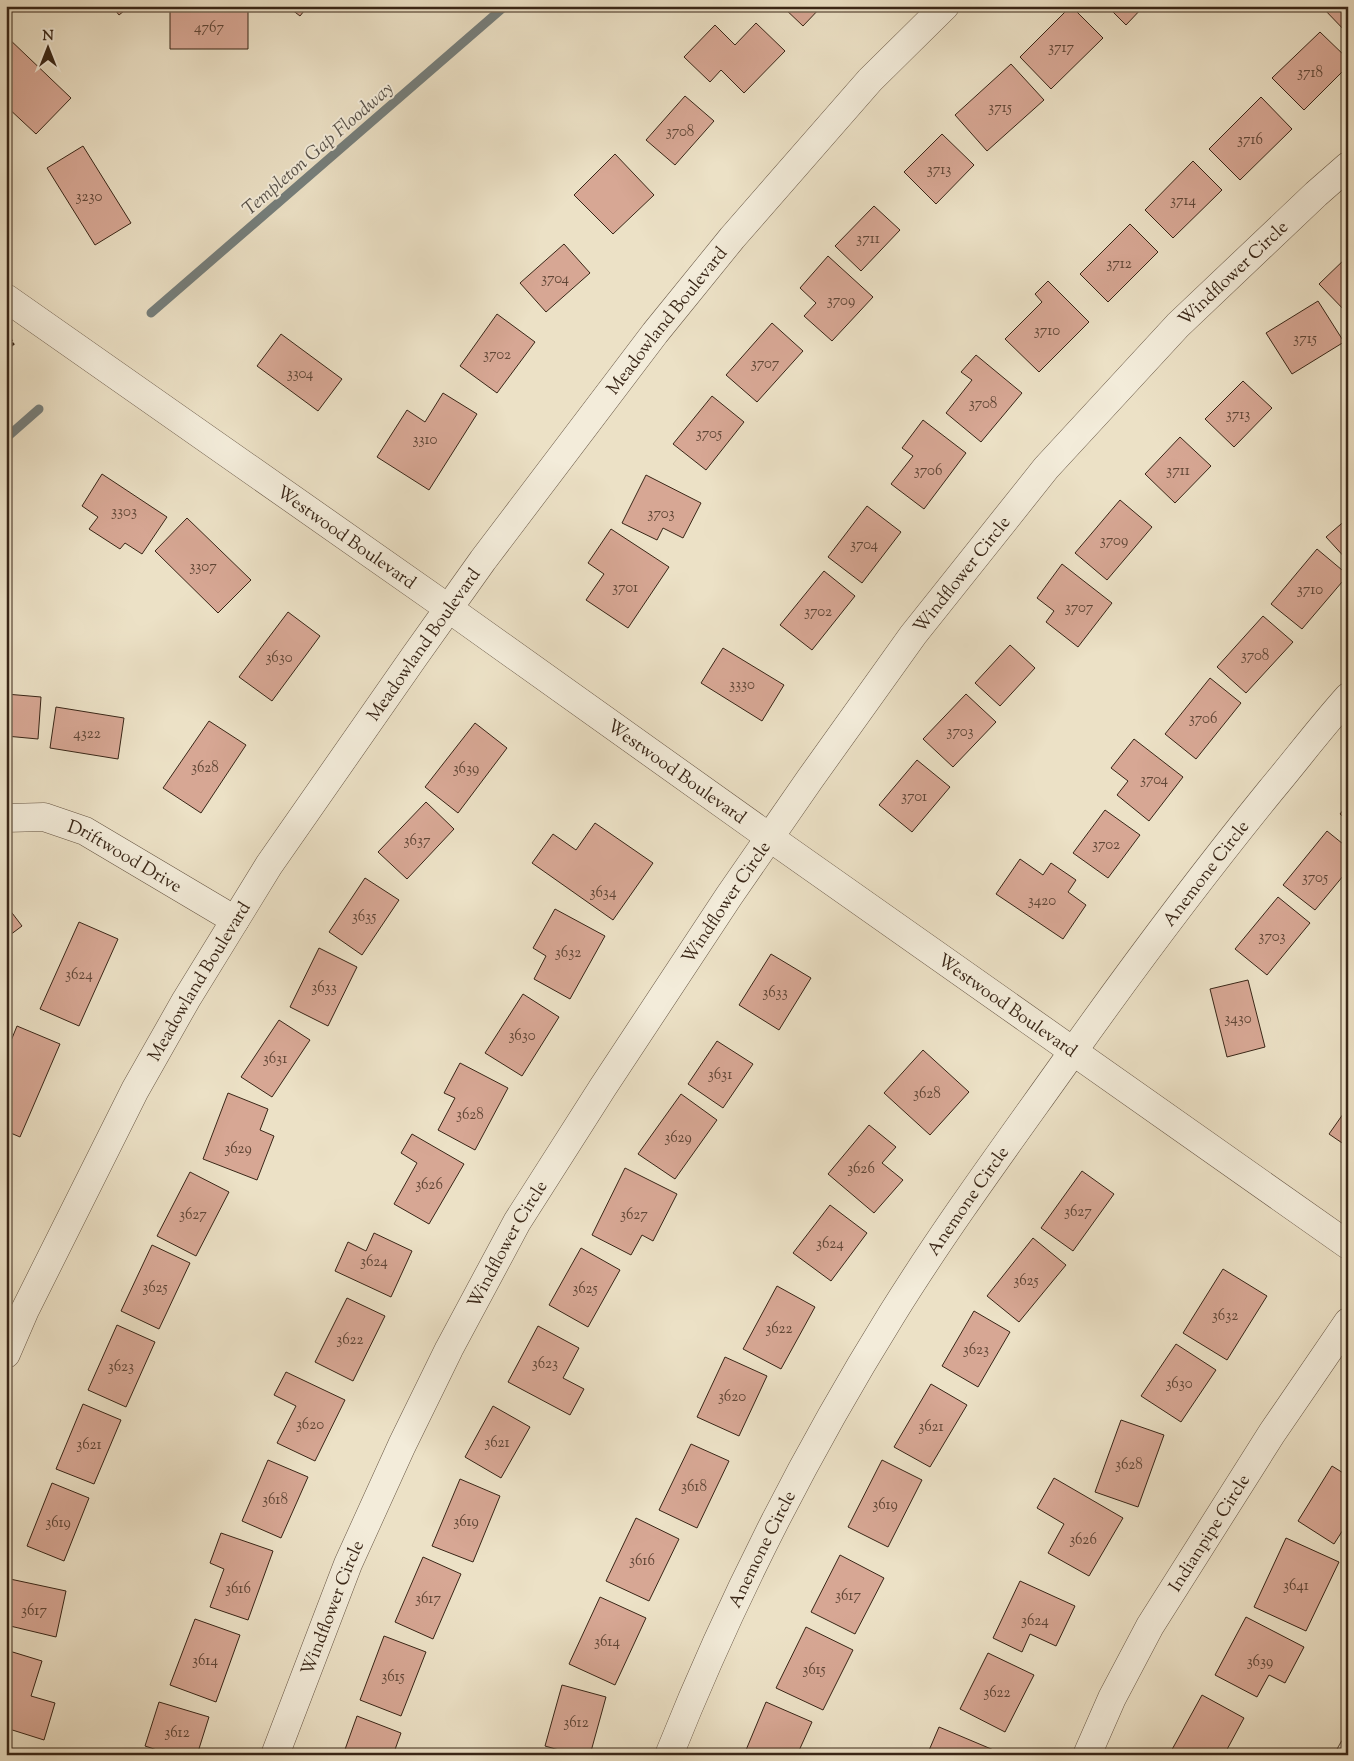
<svg xmlns="http://www.w3.org/2000/svg" width="1354" height="1761" font-family="'Sorts Mill Goudy',serif">
<rect width="100%" height="100%" fill="#ece1c6"/>
<filter id="stains"><feTurbulence type="fractalNoise" baseFrequency=".004" numOctaves="4"/><feColorMatrix values="0 0 0 0 .2 0 0 0 0 .09 0 0 0 0 .02 0 0 0 .5 -.17"/></filter>
<radialGradient id="worn" r=".72"><stop offset=".6" stop-color="#630" stop-opacity="0"/><stop offset="1" stop-color="#630" stop-opacity=".3"/></radialGradient>
<g fill="none" stroke-linecap="round" stroke-linejoin="round">
<!-- stream -->
<path stroke="#767f7c" stroke-width="9" d="M151,313L505,6
M6,438L39,409"/>
</g>
<!-- building -->
<path fill="#d7a794" stroke="#392617" d="M112,6H130L119,15Z
M170,6H248V49H170Z
M287,6H308L300,16Z
M782,6H822L803,26Z
M1071,6L1103,38L1051,89L1020,57Z
M1107,6H1144L1126,25Z
M1323,6H1348V34L1322,7Z
M756,23L785,51L744,93L721,70L710,82L684,57L715,25L735,45Z
M1320,32L1348,59V66L1304,110L1272,78Z
M6,36L71,98L36,134L6,106Z
M1011,64L1044,100L987,151L955,115Z
M685,96L714,121L675,165L646,140Z
M1261,97L1292,129L1240,180L1209,149Z
M942,134L974,165L936,204L904,172Z
M83,146L131,223L95,245L47,168Z
M615,154L654,195L613,234L574,195Z
M1193,161L1222,190L1173,238L1145,210Z
M874,206L900,230L861,271L835,246Z
M1130,224L1158,252L1108,302L1080,274Z
M564,244L590,273L546,312L520,283Z
M828,256L873,297L832,341L804,316L816,303L800,288Z
M1348,256V314L1319,284Z
M1048,281L1089,322L1039,372L1005,339L1042,302L1035,294Z
M1318,301L1344,342L1292,374L1266,333Z
M497,314L535,342L497,393L460,366Z
M772,323L803,351L757,402L726,375Z
M281,334L342,379L318,411L257,366Z
M976,355L1022,393L981,442L946,413L972,380L961,372Z
M1243,381L1272,408L1234,447L1205,419Z
M443,393L477,414L429,490L377,457L407,410L425,422Z
M712,396L744,422L706,470L673,444Z
M923,420L966,453L924,509L891,484L913,456L902,448Z
M1180,437L1211,466L1175,503L1145,474Z
M102,474L167,517L142,554L125,543L120,549L89,529L98,517L82,506Z
M646,475L701,503L683,538L663,528L657,540L622,523Z
M1120,500L1152,527L1107,580L1075,553Z
M867,506L901,532L862,583L828,557Z
M187,518L251,580L218,613L155,551Z
M1348,518V561L1326,537Z
M611,529L669,567L628,628L586,600L604,574L588,563Z
M1317,549L1348,575L1302,629L1271,604Z
M1062,564L1112,603L1078,647L1046,622L1054,611L1037,598Z
M824,571L855,596L812,650L780,625Z
M288,612L320,636L272,701L239,677Z
M1263,616L1293,642L1246,693L1217,667Z
M1010,645L1035,668L1000,706L975,683Z
M723,648L784,685L762,721L701,683Z
M1210,678L1241,703L1196,759L1165,734Z
M6,694L41,697L38,739L6,736Z
M966,694L996,722L953,767L923,739Z
M56,707L124,718L118,759L50,748Z
M209,721L246,745L201,813L163,788Z
M475,723L507,748L458,813L425,787Z
M1134,739L1183,777L1149,821L1117,795L1128,781L1111,768Z
M917,760L950,787L912,832L879,805Z
M426,802L454,829L407,879L378,852Z
M1348,804V821L1340,814Z
M1105,810L1140,835L1108,878L1073,853Z
M595,823L653,863L613,920L532,863L553,834L576,850Z
M1327,831L1348,848V870L1315,910L1283,885Z
M1020,859L1043,875L1051,863L1076,880L1068,892L1086,905L1063,939L996,894Z
M365,878L399,900L362,955L329,932Z
M1278,897L1310,923L1267,975L1235,949Z
M6,905L22,926L6,938Z
M555,909L605,936L570,999L534,979L546,956L533,948Z
M79,922L118,939L79,1026L40,1009Z
M319,948L357,967L328,1026L290,1007Z
M771,954L811,978L779,1030L739,1005Z
M1248,980L1265,1047L1227,1057L1210,989Z
M523,994L559,1017L522,1076L485,1053Z
M279,1020L310,1040L272,1097L241,1077Z
M17,1026L60,1044L20,1137L6,1131V1053Z
M717,1041L753,1064L723,1108L688,1084Z
M923,1050L969,1092L930,1135L884,1093Z
M460,1063L508,1088L475,1150L438,1130L455,1098L444,1093Z
M228,1093L268,1109L260,1130L274,1136L257,1180L203,1159Z
M681,1094L717,1120L675,1179L638,1154Z
M1348,1107V1147L1329,1134Z
M869,1125L896,1147L882,1163L903,1180L874,1213L828,1174Z
M412,1134L464,1164L429,1224L394,1204L417,1163L401,1153Z
M625,1168L677,1194L653,1241L642,1235L631,1255L592,1235Z
M1082,1171L1114,1194L1073,1251L1041,1228Z
M190,1172L229,1192L196,1256L157,1236Z
M830,1205L867,1233L831,1281L793,1253Z
M374,1233L412,1251L391,1297L335,1271L348,1242L366,1251Z
M1033,1238L1066,1265L1019,1322L987,1296Z
M152,1245L190,1263L159,1329L121,1311Z
M581,1248L620,1270L588,1327L549,1305Z
M1223,1269L1267,1296L1227,1360L1183,1333Z
M777,1286L815,1307L781,1369L743,1349Z
M347,1298L385,1316L353,1381L315,1362Z
M974,1311L1010,1332L978,1387L942,1366Z
M117,1325L155,1342L126,1407L88,1390Z
M538,1326L579,1348L563,1378L584,1389L570,1415L508,1382Z
M1176,1344L1216,1370L1181,1422L1141,1396Z
M725,1357L767,1376L739,1436L697,1417Z
M286,1372L345,1400L315,1461L277,1443L296,1406L274,1395Z
M931,1384L967,1405L930,1467L894,1447Z
M83,1404L121,1420L94,1484L56,1469Z
M493,1406L530,1427L501,1478L465,1457Z
M1121,1420L1164,1435L1138,1507L1095,1492Z
M691,1444L729,1461L697,1528L659,1510Z
M268,1460L308,1477L281,1538L242,1521Z
M882,1460L922,1480L888,1547L848,1527Z
M1332,1466L1348,1476V1522L1334,1544L1298,1521Z
M1054,1478L1123,1518L1089,1576L1048,1553L1064,1524L1037,1508Z
M460,1479L500,1496L473,1562L432,1546Z
M52,1483L89,1498L64,1561L27,1546Z
M636,1518L679,1539L649,1601L606,1581Z
M221,1533L273,1551L248,1620L210,1607L224,1569L210,1563Z
M1286,1538L1339,1562L1306,1631L1254,1607Z
M840,1555L884,1578L855,1634L811,1612Z
M423,1557L461,1574L433,1639L395,1622Z
M10,1579L66,1591L56,1637L6,1625V1595Z
M1020,1581L1075,1606L1056,1646L1030,1634L1022,1652L993,1638Z
M600,1597L646,1618L615,1685L569,1664Z
M1246,1617L1304,1647L1285,1683L1269,1675L1257,1697L1215,1675Z
M195,1619L240,1635L216,1702L170,1685Z
M806,1627L853,1650L823,1710L776,1688Z
M384,1636L426,1652L401,1716L360,1700Z
M6,1650L42,1661L31,1696L55,1703L44,1740L6,1728Z
M988,1653L1034,1675L1005,1732L960,1709Z
M562,1685L606,1697L590,1755H576L545,1746Z
M1202,1695L1244,1718L1224,1755H1169Z
M159,1702L209,1717L197,1755H155L157,1750L145,1746Z
M766,1702L812,1722L797,1755H758L746,1750Z
M357,1716L401,1733L393,1755H343Z
M939,1727L996,1751L994,1755H927Z"/>
<g fill="none" stroke-linecap="round" stroke-linejoin="round">
<defs>
<path id="service" d="M1343,1755L1348,1746"/>
<g id="minor">
<path id="s1" d="M6,298L448,608L769,837L1348,1245"/>
<path id="s2" d="M6,818L44,817L85,831L235,920"/>
<path id="s3" d="M275,1755L348,1564L402,1445L449,1349L517,1222L603,1087L729,896L810,779L913,635L1046,468L1178,325L1316,194L1348,166"/>
<path id="s4" d="M669,1755C730,1602 805,1454 892,1314C948,1224 1011,1139 1072,1053C1136,963 1202,875 1271,790C1297,759 1321,727 1348,697"/>
<path id="s5" d="M1087,1755L1112,1698L1150,1626L1272,1433L1348,1322"/>
</g>
<g id="tertiary">
<path id="s6" d="M6,1354L25,1310L135,1090L186,1000L269,865L414,657L483,560L655,333L732,238L870,80L945,6"/>
</g>
</defs>
<!-- service casing -->
<use href="#service" stroke="#665543" stroke-width="17"/>
<!-- minor casing -->
<use href="#minor" stroke="#665543" stroke-width="29"/>
<!-- tertiary casing -->
<use href="#tertiary" stroke="#665543" stroke-width="29"/>
<!-- path -->
<path stroke="#392617" stroke-width="3" stroke-dasharray="4 2.5" stroke-linecap="butt" d="M6,350L14,343L7,337"/>
<!-- service -->
<use href="#service" stroke="#f3ecda" stroke-width="15"/>
<!-- minor -->
<use href="#minor" stroke="#f3ecda" stroke-width="28"/>
<!-- tertiary -->
<use href="#tertiary" stroke="#f3ecda" stroke-width="28"/>
</g>
<g text-anchor="middle" stroke-width="4" stroke-linejoin="round" paint-order="stroke">
<!-- number labels -->
<g font-size="15" fill="#604636">
<text x="209" y="32">4767</text>
<text x="1061" y="52">3717</text>
<text x="1310" y="77">3718</text>
<text x="1000" y="112">3715</text>
<text x="680" y="136">3708</text>
<text x="1250" y="144">3716</text>
<text x="939" y="174">3713</text>
<text x="89" y="201">3230</text>
<text x="1183" y="205">3714</text>
<text x="868" y="243">3711</text>
<text x="1119" y="268">3712</text>
<text x="555" y="283">3704</text>
<text x="841" y="305">3709</text>
<text x="1047" y="335">3710</text>
<text x="1305" y="343">3715</text>
<text x="497" y="359">3702</text>
<text x="765" y="368">3707</text>
<text x="300" y="378">3304</text>
<text x="983" y="408">3708</text>
<text x="1238" y="419">3713</text>
<text x="709" y="438">3705</text>
<text x="425" y="444">3310</text>
<text x="928" y="475">3706</text>
<text x="1178" y="475">3711</text>
<text x="124" y="516">3303</text>
<text x="661" y="518">3703</text>
<text x="1114" y="545">3709</text>
<text x="864" y="549">3704</text>
<text x="203" y="571">3307</text>
<text x="625" y="592">3701</text>
<text x="1310" y="594">3710</text>
<text x="1079" y="612">3707</text>
<text x="818" y="616">3702</text>
<text x="1255" y="660">3708</text>
<text x="279" y="662">3630</text>
<text x="742" y="689">3330</text>
<text x="1203" y="723">3706</text>
<text x="960" y="736">3703</text>
<text x="87" y="738">4322</text>
<text x="205" y="772">3628</text>
<text x="466" y="773">3639</text>
<text x="1154" y="784">3704</text>
<text x="914" y="801">3701</text>
<text x="417" y="845">3637</text>
<text x="1106" y="849">3702</text>
<text x="1315" y="882">3705</text>
<text x="603" y="897">3634</text>
<text x="1042" y="905">3420</text>
<text x="364" y="921">3635</text>
<text x="1272" y="941">3703</text>
<text x="568" y="957">3632</text>
<text x="79" y="979">3624</text>
<text x="324" y="992">3633</text>
<text x="775" y="997">3633</text>
<text x="1238" y="1023">3430</text>
<text x="522" y="1040">3630</text>
<text x="275" y="1063">3631</text>
<text x="720" y="1079">3631</text>
<text x="927" y="1098">3628</text>
<text x="470" y="1119">3628</text>
<text x="678" y="1142">3629</text>
<text x="238" y="1153">3629</text>
<text x="861" y="1173">3626</text>
<text x="429" y="1189">3626</text>
<text x="1078" y="1216">3627</text>
<text x="193" y="1219">3627</text>
<text x="634" y="1219">3627</text>
<text x="830" y="1248">3624</text>
<text x="374" y="1266">3624</text>
<text x="1026" y="1285">3625</text>
<text x="155" y="1292">3625</text>
<text x="585" y="1293">3625</text>
<text x="1225" y="1320">3632</text>
<text x="779" y="1333">3622</text>
<text x="350" y="1344">3622</text>
<text x="976" y="1354">3623</text>
<text x="545" y="1368">3623</text>
<text x="121" y="1371">3623</text>
<text x="1179" y="1388">3630</text>
<text x="732" y="1401">3620</text>
<text x="310" y="1429">3620</text>
<text x="931" y="1431">3621</text>
<text x="497" y="1447">3621</text>
<text x="89" y="1449">3621</text>
<text x="1129" y="1469">3628</text>
<text x="694" y="1491">3618</text>
<text x="275" y="1504">3618</text>
<text x="885" y="1509">3619</text>
<text x="466" y="1526">3619</text>
<text x="58" y="1527">3619</text>
<text x="1083" y="1544">3626</text>
<text x="642" y="1565">3616</text>
<text x="1296" y="1590">3641</text>
<text x="238" y="1593">3616</text>
<text x="848" y="1600">3617</text>
<text x="428" y="1603">3617</text>
<text x="34" y="1615">3617</text>
<text x="1035" y="1625">3624</text>
<text x="607" y="1646">3614</text>
<text x="205" y="1665">3614</text>
<text x="1260" y="1666">3639</text>
<text x="814" y="1674">3615</text>
<text x="393" y="1681">3615</text>
<text x="997" y="1697">3622</text>
<text x="576" y="1727">3612</text>
<text x="177" y="1737">3612</text>
</g>
<!-- street labels -->
<g font-size="18" fill="#392617" stroke="#f3ecda">
<text dy="6" stroke="none"><textPath href="#s3" startOffset="1778">Windflower Circle</textPath></text>
<text dy="6" stroke="none"><textPath href="#s6" startOffset="1230">Meadowland Boulevard</textPath></text>
<text dy="6" stroke="none"><textPath href="#s1" startOffset="416">Westwood Boulevard</textPath></text>
<text dy="6" stroke="none"><textPath href="#s3" startOffset="1372">Windflower Circle</textPath></text>
<text dy="6" stroke="none"><textPath href="#s6" startOffset="825">Meadowland Boulevard</textPath></text>
<text dy="6" stroke="none"><textPath href="#s1" startOffset="821">Westwood Boulevard</textPath></text>
<text dy="6" stroke="none"><textPath href="#s2" startOffset="128">Driftwood Drive</textPath></text>
<text dy="6" stroke="none"><textPath href="#s4" startOffset="1036">Anemone Circle</textPath></text>
<text dy="6" stroke="none"><textPath href="#s3" startOffset="968">Windflower Circle</textPath></text>
<text dy="6" stroke="none"><textPath href="#s6" startOffset="420">Meadowland Boulevard</textPath></text>
<text dy="6" stroke="none"><textPath href="#s1" startOffset="1226">Westwood Boulevard</textPath></text>
<text dy="6" stroke="none"><textPath href="#s4" startOffset="631">Anemone Circle</textPath></text>
<text dy="6" stroke="none"><textPath href="#s3" startOffset="562">Windflower Circle</textPath></text>
<text dy="6" stroke="none"><textPath href="#s5" startOffset="254">Indianpipe Circle</textPath></text>
<text dy="6" stroke="none"><textPath href="#s4" startOffset="226">Anemone Circle</textPath></text>
<text dy="6" stroke="none"><textPath href="#s3" startOffset="158">Windflower Circle</textPath></text>
</g>
<!-- water labels -->
<g font-size="19" font-style="italic" fill="#58524a" stroke="#f3ecda">
<text transform="translate(317 148) rotate(-41)" y="7">Templeton Gap Floodway</text>
</g>
</g>
<!-- margin -->
<rect width="1354" height="1761" fill="none" stroke="#ece1c6" stroke-width="25"/>
<rect x="8" y="8" width="1339" height="1746" fill="none" stroke="#392617" stroke-width="2.5"/>
<rect x="12" y="12" width="1329" height="1736" fill="none" stroke="#392617"/>
<!-- north arrow -->
<g transform="translate(48 48)" stroke="#f3ecda" stroke-width="4" paint-order="stroke">
<path d="M0-4L9 19L0 12L-9 19Z" fill="#392617"/>
<text y="-8" font-size="14" font-weight="bold" text-anchor="middle" fill="#392617">N</text>
</g>
<rect width="100%" height="100%" filter="url(#stains)"/>
<rect width="100%" height="100%" fill="url(#worn)"/>
</svg>
